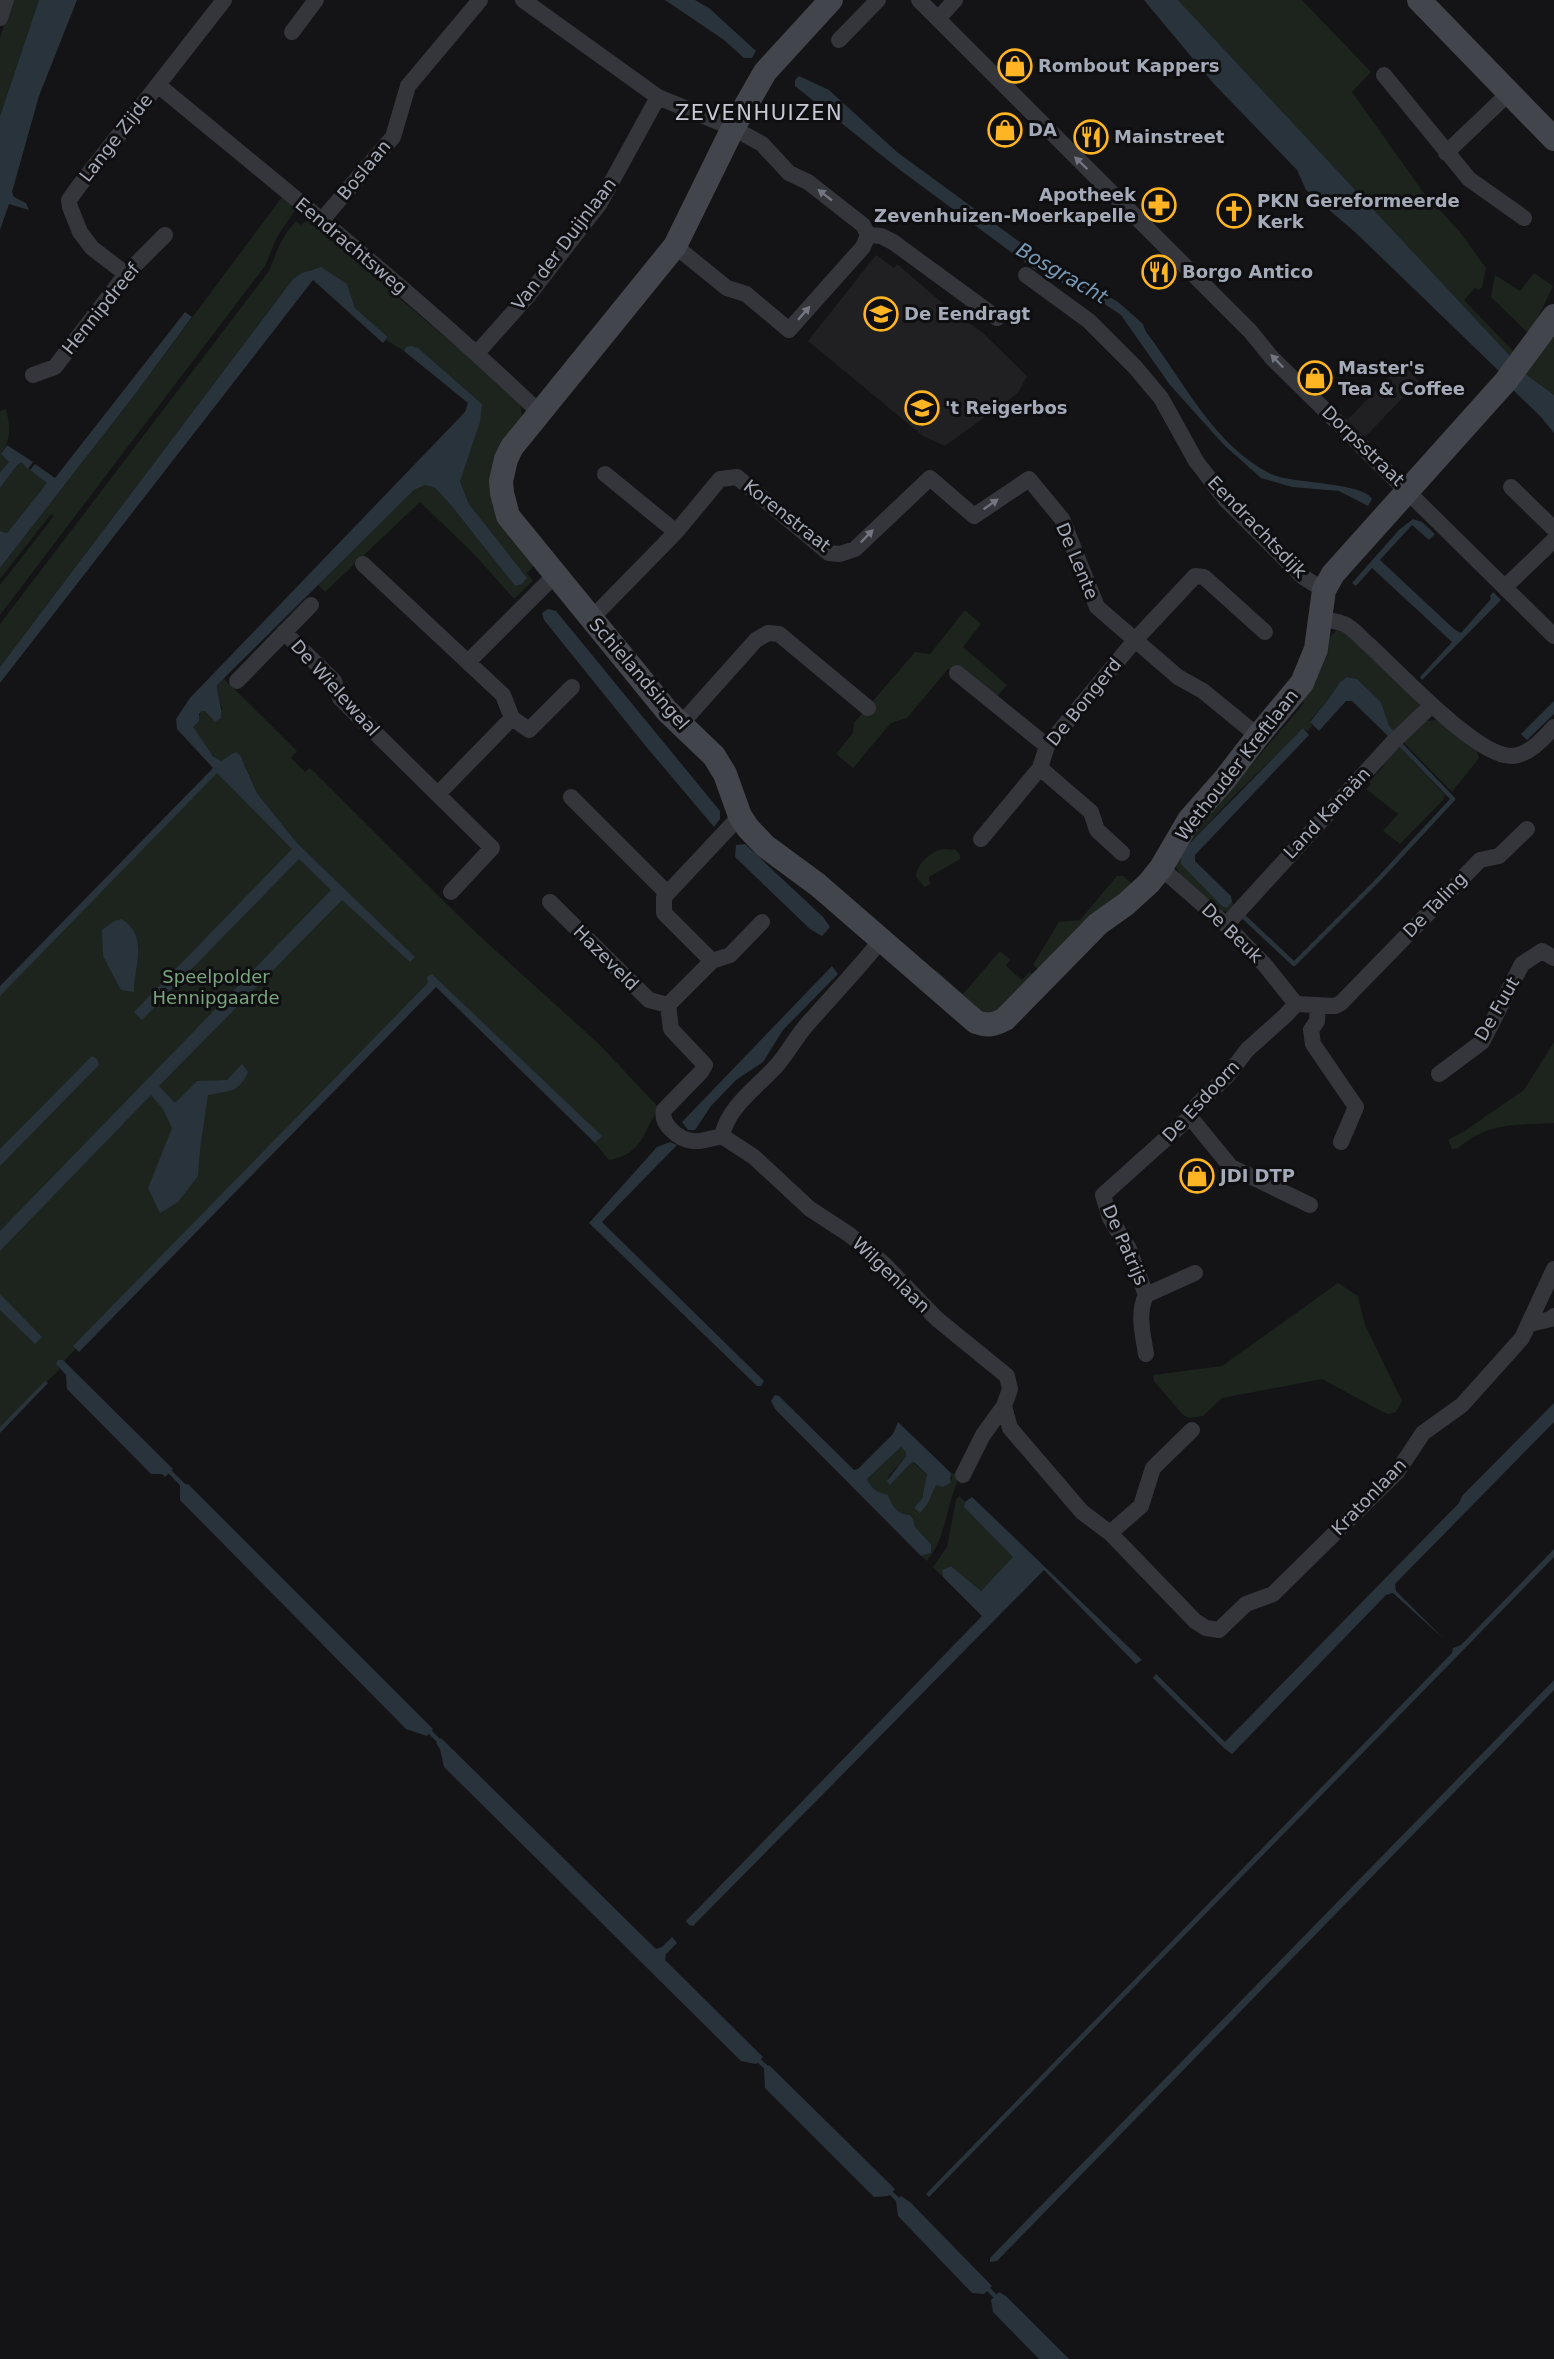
<svg xmlns="http://www.w3.org/2000/svg" width="1554" height="2359" font-family="'DejaVu Sans',sans-serif">
<rect width="100%" height="100%" fill="#141416"/>
<!-- built -->
<path fill="#202023" d="M876,255L894,268L897,264L946,306L983,333L1027,376L1018,393L945,446L923,436L808,341Z
M1402,364L1419,381L1365,437L1347,420Z"/>
<!-- green -->
<path fill="#1c241d" d="M12,0H39L0,116V38Z
M1178,0H1302L1371,72L1352,92L1423,192L1459,231L1486,268L1482,287L1479,290L1475,288L1464,300L1513,351L1512,358Z
M282,197L296,209L277,237L265,266L0,615V585L54,516L51,514L0,579V568L136,393Z
M308,220L520,401L522,417L498,450L535,564L527,573L533,581L514,599L473,553L420,502L325,592L318,585L414,490L425,485L435,488L450,504L515,586L526,578L469,504L460,481L482,404L418,349L406,347L404,351L386,340L388,337L355,308L347,284L312,269L293,279L0,667V624L269,271C276,253 282,235 296,221L301,225Z
M1534,273L1553,286L1532,330L1527,332L1491,297L1495,275L1520,291Z
M1554,337V395L1523,372Z
M6,409C10,427 12,437 1,454L10,461L0,472V411Z
M22,463L47,483L7,533L0,531V488L18,464Z
M965,610L981,624L963,647L1007,685L995,699L958,670L948,669L907,718L891,723L853,768L836,754L853,733L854,723L915,652L930,654Z
M1338,629L1346,630L1415,695L1419,705L1415,715L1395,732L1389,726L1381,702L1357,679L1347,677L1340,682L1330,697L1310,721L1312,726L1308,731L1303,729L1233,797L1187,846L1181,856L1227,908L1232,902L1237,908L1231,911L1223,912L1180,875L1173,861L1193,824L1247,770L1304,703L1299,697L1323,652H1328L1330,637Z
M223,678L297,751L291,758L305,772L310,768L473,930L599,1044L659,1108C642,1132 644,1154 609,1160L595,1143L601,1136L432,974L436,983L64,1361L58,1367L60,1369L0,1427V990L217,767L415,957L297,843L257,793L245,765L236,752L221,762C209,753 200,740 193,727L202,711H205L215,721L222,708L216,695V685Z
M1439,720L1476,747L1479,758L1452,792L1401,740L1424,721Z
M1398,745L1445,795L1443,800L1400,844L1383,831L1398,814L1366,789L1371,784L1369,782L1384,766L1381,762Z
M945,849L956,850L960,855V859L929,877L930,884L924,887L916,876C918,862 932,850 945,849Z
M1117,876H1123L1135,886L1040,971L1033,965L1059,922L1080,920Z
M1000,951L1010,960L1006,966L1022,980L1030,972L1035,976L1003,1010L985,1015L932,974L936,970L963,994Z
M1554,1042V1123C1517,1125 1488,1122 1458,1148L1452,1149L1448,1140L1463,1132L1524,1090Z
M1338,1283L1358,1296L1365,1325L1402,1401L1396,1412L1389,1414L1383,1412L1322,1379L1222,1398L1203,1416L1190,1418L1183,1415L1154,1381L1153,1375L1222,1366Z
M901,1447L906,1452V1456L888,1477L891,1484L912,1462L927,1474L922,1499L928,1503L936,1485L952,1479L951,1473L960,1476C946,1503 947,1537 927,1561L921,1556L931,1553V1544L915,1527L913,1519L910,1515H903L891,1505L888,1496C878,1493 871,1488 867,1479Z
M959,1496L965,1502L964,1507L1014,1557L981,1591L951,1566L942,1570L943,1577L933,1567L947,1547L956,1500Z"/>
<!-- water -->
<path fill="#29333b" d="M39,0H77L39,96L12,192L14,197L26,203L29,210L9,204L0,230V116Z
M665,0H695L709,8L756,51L752,58H744L724,40Z
M1144,0H1178L1512,358L1523,372L1554,395V433L1541,417L1510,387L1501,373L1356,233L1306,190L1297,170L1214,84Z
M799,76L829,90L897,152L1036,254L1118,302L1143,324L1146,332C1184,381 1213,445 1271,474C1292,484 1363,482 1372,499L1368,506L1339,491L1292,487L1261,478L1224,445L1170,385L1121,315L1103,303L1034,269L900,170L795,86V80Z
M321,267L347,284L355,308L388,337L383,343L313,280L0,683V667L293,279L302,273Z
M185,312L192,317L136,393L0,568V531L7,533L47,483L30,470L35,464L55,478Z
M411,346L418,348L482,404L480,422L460,481L469,504L527,578L522,584L515,586L450,504L435,488L425,485L414,490L217,685C216,697 223,705 221,718L215,722L205,711H202L199,714V721L193,727L213,756L221,761C227,759 229,754 236,752L240,755L257,793L297,843L415,957L410,962L342,900L159,1086L175,1103L197,1081L227,1080L242,1064L248,1072C238,1094 230,1090 208,1095L200,1149L198,1176L178,1202L160,1213L148,1188L172,1128L163,1109L151,1095L0,1251V1231L331,890L299,859L142,1020L134,1012L292,849L217,773L0,996V986L213,768L177,729L176,719L190,698L465,412L468,403L404,351L406,347Z
M7,445L33,462L28,469L22,463L18,464L0,488V472L9,462L1,454Z
M1413,519L1422,522L1435,534L1429,540L1412,525L1380,560L1454,629L1461,633L1491,599L1490,596L1493,592L1501,600L1422,680L1420,677L1452,642L1372,568L1356,586L1352,583L1399,530Z
M548,609L556,611L720,811V819L714,827L644,744L544,620L542,613Z
M1347,677L1357,679L1381,702L1389,726L1395,732L1389,737L1352,701H1346L1319,731L1310,722L1330,697L1340,682Z
M1554,701V714L1527,740L1521,734Z
M1303,728L1309,735L1195,855V861L1231,896L1232,902L1227,908L1223,907L1181,864V856L1187,846Z
M745,844L823,917L830,927L822,936L810,929L735,857L736,845Z
M122,919C149,938 134,964 134,992L121,990L103,956L102,930L114,921Z
M832,966L838,974L783,1030L763,1062L736,1080L711,1106L695,1130H688L682,1122Z
M432,974L602,1136L595,1143L436,987L79,1352L73,1346L428,983L427,977Z
M92,1056L97,1059L99,1065L0,1166V1149Z
M670,1142L677,1145L602,1222L764,1381L761,1386H757L589,1223L657,1147Z
M0,1294L42,1337L35,1344L0,1310Z
M58,1360H63L173,1469L165,1477L162,1474H151L67,1389L66,1375L56,1364Z
M45,1381L48,1383L0,1433V1427Z
M775,1395L779,1396L854,1470L858,1469L893,1434L898,1422L951,1473L950,1483L943,1487L936,1485L928,1503L920,1513L914,1508L922,1499L927,1474L915,1463L912,1462L890,1485L887,1481L906,1456V1452L901,1447L867,1479C871,1488 878,1493 888,1495C892,1506 898,1515 910,1515L913,1519L915,1527L931,1544V1553L921,1556L775,1409L771,1401Z
M1554,1403V1422L1395,1584L1396,1591L1444,1639L1393,1593L1386,1595L1232,1754L1225,1749L1153,1678L1156,1674L1225,1742L1459,1503L1462,1496Z
M188,1484L433,1729L427,1736L406,1729L180,1500V1485Z
M972,1497L1142,1660L1136,1664L1044,1570L693,1926L689,1925L686,1921L982,1616L943,1577L942,1570L951,1566L981,1591L1013,1557L964,1507L965,1502Z
M1554,1549V1557L929,2197L926,2194L1452,1653L1453,1648L1461,1645Z
M1554,1680V1690L997,2261L990,2262V2258Z
M441,1738L656,1949L662,1947L672,1937L677,1943L666,1954L665,1960L763,2057L756,2064L741,2061L444,1767L440,1749L436,1743Z
M769,2065L895,2189L888,2196L874,2197L765,2088L764,2069Z
M901,2196L910,2202L992,2286L984,2294L972,2293L898,2216L896,2201Z
M999,2292L1006,2296L1069,2359H1039L993,2312L991,2300Z"/>
<g fill="none" stroke-linecap="round" stroke-linejoin="round">
<!-- stream -->
<path stroke="#29333b" stroke-width="4.5" d="M1244,917L1294,964L1377,881L1453,799L1399,743
M168,1470L187,1489
M426,1728L442,1744
M755,2057L769,2070
M887,2189L902,2204
M985,2286L998,2299"/>
<!-- street -->
<path stroke="#35363b" stroke-width="16" d="M523,0L658,97L733,128L762,144L789,173L808,182L845,211L863,225L868,235
M919,0L1250,331L1272,358L1554,636
M0,18L6,0
M938,19L955,0
M292,32L316,0
M839,40L878,0
M1384,75L1469,179L1524,218
M158,85C287,192 419,297 540,413
M1446,153L1509,93
M322,220L393,137L408,86L480,0
M868,235L881,236L893,242L997,318
M675,246L727,288L746,294L789,330L863,247L868,235
M126,274L92,248L80,232L70,207L69,200L79,186L224,0
M1026,275L1089,321L1135,367L1161,398L1196,461L1225,499L1303,577L1324,590
M477,353L527,297L600,203L658,97
M33,375L55,367L126,274L165,235
M605,474L676,532
M1511,487L1554,529
M363,564L503,695L512,718L438,794
M1505,587L1554,540
M1321,618C1328,620 1337,621 1344,624C1352,627 1361,638 1368,644C1397,670 1477,758 1513,756C1530,754 1543,739 1554,727
M591,619L676,532L720,479L737,477L829,553L840,554L855,549L930,478L974,516L1029,479L1062,519L1097,607L1178,677L1203,691L1258,736
M284,632L334,681L340,698L492,848L451,892
M468,662L556,574
M957,673L1047,746
M237,681L311,605
M512,718L529,730L572,687
M680,725L756,640L768,633L779,634L868,708
M1040,768L1091,812L1097,830L1122,853
M571,797L667,893
M981,839L1040,768L1047,746L1136,639L1195,576L1204,577L1265,632
M1161,868L1226,925L1264,964L1296,1004
M550,902L649,1000L668,1005L671,1029L705,1065L701,1072L664,1110C660,1124 679,1140 693,1141C702,1142 713,1138 722,1136L754,1157L810,1209L850,1235L884,1264L937,1319L1007,1376L1010,1389L1004,1406L983,1435L963,1475
M1226,925L1394,741L1432,705
M712,961L664,913V897L740,816
M1296,1004L1335,1006L1341,1003L1480,860L1499,856L1527,829
M668,1005L712,961L730,955L762,922
M1318,1005L1317,1021L1311,1030L1313,1044L1356,1107L1341,1142
M1439,1074L1482,1042L1522,964L1542,951L1554,958
M1190,1117L1231,1167L1310,1205
M722,1136C728,1106 758,1087 778,1064C790,1050 798,1033 811,1020C835,993 859,968 881,940
M1146,1295L1195,1273
M1530,1324L1551,1319L1554,1316
M1146,1354C1143,1334 1137,1314 1146,1295L1129,1249L1110,1218L1103,1195L1190,1117L1192,1110L1228,1075L1247,1050L1286,1015L1296,1004
M1004,1406L1010,1428L1082,1512L1110,1533L1195,1621L1206,1628L1219,1630L1246,1604L1273,1594L1397,1472L1423,1433L1462,1405L1522,1338L1554,1269
M1110,1533L1141,1506L1153,1468L1192,1430"/>
<!-- secondary -->
<path stroke="#43454c" stroke-width="24" d="M831,0L765,72L733,128L675,246L512,447L506,459L501,481L502,493L508,516L667,711L714,756L725,774L740,816L748,828L765,846L818,885L976,1022C987,1026 994,1025 1005,1019L1098,924L1126,904L1149,883L1161,868L1189,820L1225,779L1258,736L1302,683L1316,649L1324,590L1333,574L1506,381L1554,316
M1419,0L1554,139"/>
</g>
<!-- one-way arrows -->
<defs><path id="oneway-solid" d="M-6-.8H1V-3.2L6.5 0L1 3.2V.8H-6Z" transform="scale(1.5)"/></defs>
<g fill="#737680">
<use href="#oneway-solid" transform="translate(1081 163) rotate(-136)"/>
<use href="#oneway-solid" transform="translate(825 195) rotate(-142)"/>
<use href="#oneway-solid" transform="translate(804 313) rotate(-49)"/>
<use href="#oneway-solid" transform="translate(1277 361) rotate(-134)"/>
<use href="#oneway-solid" transform="translate(991 504) rotate(-35)"/>
<use href="#oneway-solid" transform="translate(867 536) rotate(-46)"/>
</g>
<!-- icons -->
<defs>
<symbol id="shop-ring" viewBox="-11 -11 22 22"><circle r="9.5" fill="#0f0f11" stroke="#ffb523" stroke-width="1.5"/><path d="M-5-2.5h2.3a2.7 3.5 0 0 1 5.4 0H5L5.5 6h-11ZM-1.5-2.5h3a1.5 2.3 0 0 0-3 0Z" fill="#ffb523"/></symbol>
<symbol id="restaurant-ring" viewBox="-11 -11 22 22"><circle r="9.5" fill="#0f0f11" stroke="#ffb523" stroke-width="1.5"/><path d="M-5-6h1v4h1v-4h1v4h1v-4h1v5L-1.5 .5V6h-2V.5L-5-1ZM5-6V6H3V1.5H1.5Q1.5-4 5-6Z" fill="#ffb523"/></symbol>
<symbol id="pharmacy-ring" viewBox="-11 -11 22 22"><circle r="9.5" fill="#0f0f11" stroke="#ffb523" stroke-width="1.5"/><path d="M-2-6h4v4h4v4h-4v4h-4v-4h-4v-4h4Z" fill="#ffb523"/></symbol>
<symbol id="church-ring" viewBox="-11 -11 22 22"><circle r="9.5" fill="#0f0f11" stroke="#ffb523" stroke-width="1.5"/><path d="M-1.2-6h2.4v3.5h3.3v2.4h-3.3V6h-2.4V-.1h-3.3v-2.4h3.3Z" fill="#ffb523"/></symbol>
<symbol id="school-ring" viewBox="-11 -11 22 22"><circle r="9.5" fill="#0f0f11" stroke="#ffb523" stroke-width="1.5"/><path d="M0-5L7-2L0 1L-7-2ZM-4 1L0 2.5L4 1V4Q0 6-4 4Z" fill="#ffb523"/></symbol>
</defs>
<g fill-rule="evenodd">
<use href="#shop-ring" x="996" y="47" width="38" height="38"/>
<use href="#shop-ring" x="986" y="111" width="38" height="38"/>
<use href="#restaurant-ring" x="1072" y="118" width="38" height="38"/>
<use href="#pharmacy-ring" x="1140" y="186" width="38" height="38"/>
<use href="#church-ring" x="1215" y="192" width="38" height="38"/>
<use href="#restaurant-ring" x="1140" y="253" width="38" height="38"/>
<use href="#school-ring" x="862" y="295" width="38" height="38"/>
<use href="#shop-ring" x="1296" y="359" width="38" height="38"/>
<use href="#school-ring" x="903" y="389" width="38" height="38"/>
<use href="#shop-ring" x="1178" y="1157" width="38" height="38"/>
</g>
<g text-anchor="middle" stroke-width="6" stroke-linejoin="round" paint-order="stroke">
<!-- poi labels -->
<g font-size="18" font-weight="bold" fill="#a5aab8" stroke="#0f0f11" text-anchor="start">
<text x="1038" y="72">Rombout Kappers</text>
<text x="1028" y="136">DA</text>
<text x="1114" y="143">Mainstreet</text>
<text x="1136" y="201" text-anchor="end">Apotheek<tspan x="1136" dy="21">Zevenhuizen-Moerkapelle</tspan></text>
<text x="1257" y="207">PKN Gereformeerde<tspan x="1257" dy="21">Kerk</tspan></text>
<text x="1182" y="278">Borgo Antico</text>
<text x="904" y="320">De Eendragt</text>
<text x="1338" y="374">Master's<tspan x="1338" dy="21">Tea &amp; Coffee</tspan></text>
<text x="945" y="414">'t Reigerbos</text>
<text x="1220" y="1182">JDI DTP</text>
</g>
<!-- street labels -->
<g font-size="18" fill="#a5aab8" stroke="#0f0f11">
<text transform="translate(116 138) rotate(-52)" y="6">Lange Zijde</text>
<text transform="translate(364 170) rotate(-50)" y="6">Boslaan</text>
<text transform="translate(564 244) rotate(-53)" y="6">Van der Duijnlaan</text>
<text transform="translate(351 246) rotate(40)" y="6">Eendrachtsweg</text>
<text transform="translate(101 309) rotate(-51)" y="6">Hennipdreef</text>
<text transform="translate(1363 446) rotate(44)" y="6">Dorpsstraat</text>
<text transform="translate(787 516) rotate(38)" y="6">Korenstraat</text>
<text transform="translate(1257 527) rotate(46)" y="6">Eendrachtsdijk</text>
<text transform="translate(1077 561) rotate(67)" y="6">De Lente</text>
<text transform="translate(639 674) rotate(49)" y="6">Schielandsingel</text>
<text transform="translate(335 688) rotate(48)" y="6">De Wielewaal</text>
<text transform="translate(1084 702) rotate(-51)" y="6">De Bongerd</text>
<text transform="translate(1237 765) rotate(-52)" y="6">Wethouder Kreftlaan</text>
<text transform="translate(1327 813) rotate(-47)" y="6">Land Kanaän</text>
<text transform="translate(1435 905) rotate(-46)" y="6">De Taling</text>
<text transform="translate(1232 933) rotate(44)" y="6">De Beuk</text>
<text transform="translate(606 958) rotate(45)" y="6">Hazeveld</text>
<text transform="translate(1497 1009) rotate(-60)" y="6">De Fuut</text>
<text transform="translate(1201 1101) rotate(-47)" y="6">De Esdoorn</text>
<text transform="translate(1125 1245) rotate(66)" y="6">De Patrijs</text>
<text transform="translate(891 1275) rotate(44)" y="6">Wilgenlaan</text>
<text transform="translate(1369 1497) rotate(-46)" y="6">Kratonlaan</text>
</g>
<!-- park labels -->
<g font-size="18" fill="#7aa47d" stroke="#0f0f11">
<text x="216" y="983">Speelpolder<tspan x="216" dy="21">Hennipgaarde</tspan></text>
</g>
<!-- water labels -->
<g font-size="20" font-style="italic" fill="#7899b6" stroke="#0f0f11">
<text transform="translate(1062 273) rotate(30)" y="7">Bosgracht</text>
</g>
<!-- quarter labels -->
<g font-size="21" letter-spacing="1.5" fill="#c6c9d3" stroke="#0f0f11">
<text x="759" y="120">ZEVENHUIZEN</text>
</g>
</g>
</svg>
